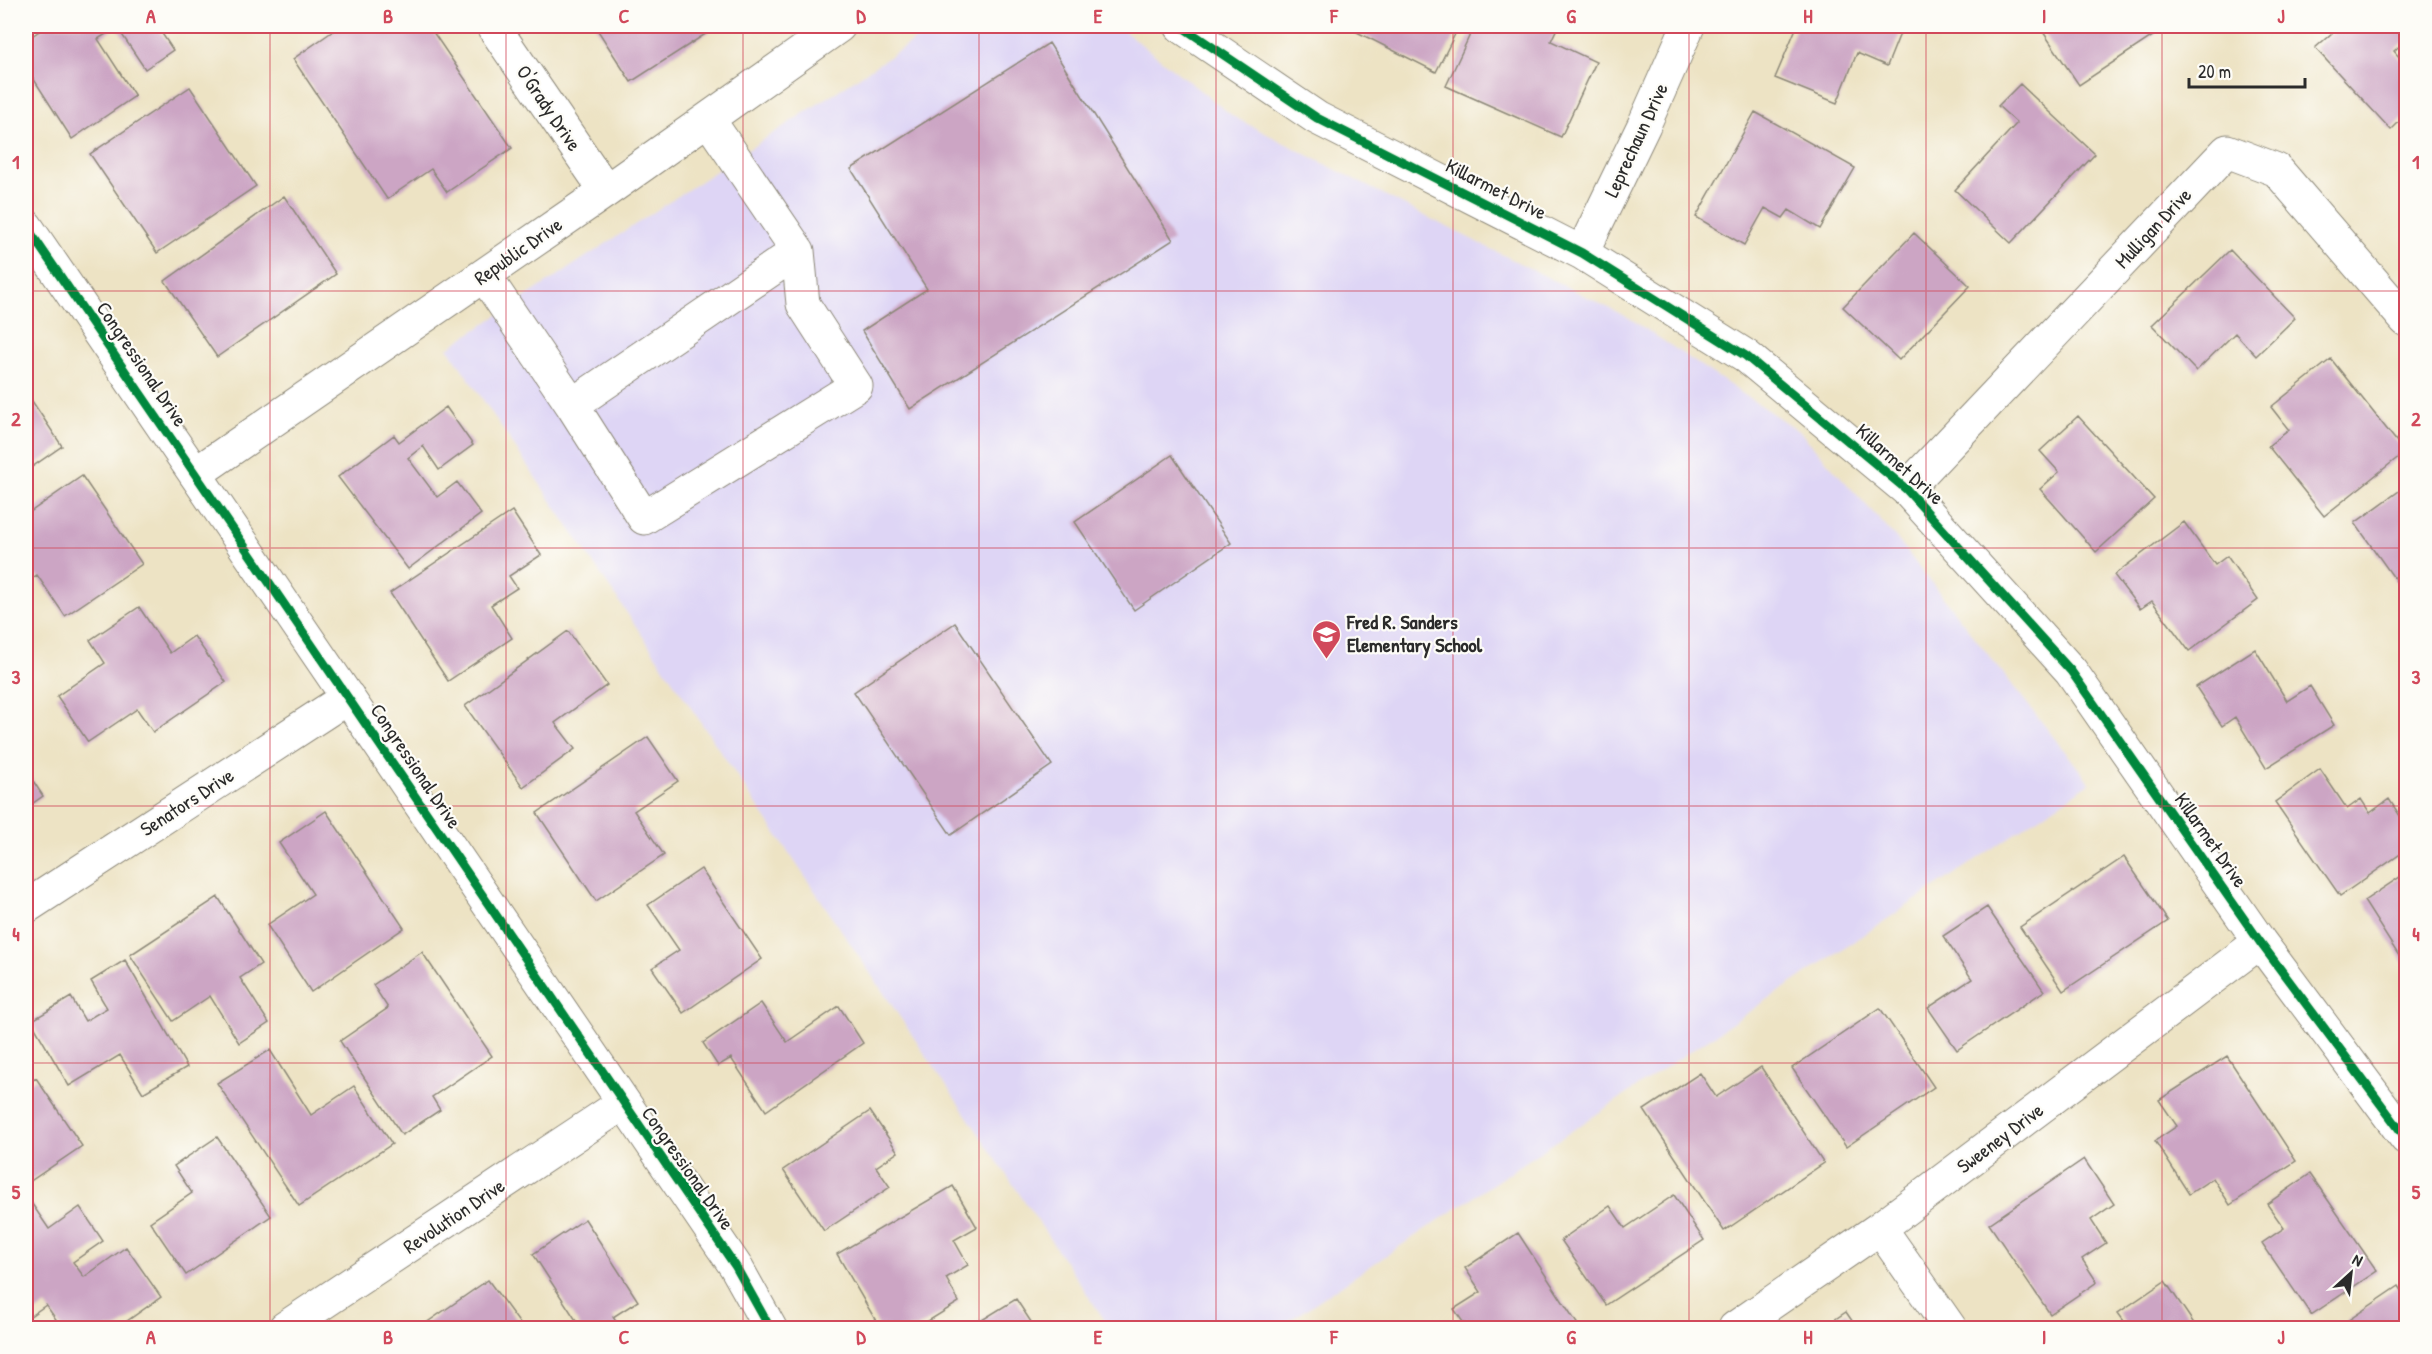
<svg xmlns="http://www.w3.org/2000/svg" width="2432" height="1354" font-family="'Patrick Hand',sans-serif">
<rect width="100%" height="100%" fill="#fdfcf7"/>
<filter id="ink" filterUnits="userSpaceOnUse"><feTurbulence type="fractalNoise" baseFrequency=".0167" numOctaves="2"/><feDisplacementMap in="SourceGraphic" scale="12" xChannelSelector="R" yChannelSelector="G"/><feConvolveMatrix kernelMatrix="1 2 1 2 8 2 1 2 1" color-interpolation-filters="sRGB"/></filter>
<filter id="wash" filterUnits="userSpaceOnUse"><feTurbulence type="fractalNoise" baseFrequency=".008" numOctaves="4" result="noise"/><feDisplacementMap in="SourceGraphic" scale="24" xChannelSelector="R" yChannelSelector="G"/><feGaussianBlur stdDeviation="1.35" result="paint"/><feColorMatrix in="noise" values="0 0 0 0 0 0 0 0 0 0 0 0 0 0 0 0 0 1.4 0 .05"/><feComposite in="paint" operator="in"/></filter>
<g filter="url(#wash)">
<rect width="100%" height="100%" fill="#ede3c4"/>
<!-- built -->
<path fill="#ded5f5" d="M936,26H1118L1234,117L1421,214L1629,318L1800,432L1896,538L2090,783L1278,1328H1110L448,348Z"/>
<g id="blocks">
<!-- building -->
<path fill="#cca5c4" d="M47,26H157L173,50L145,69L117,27L98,39L135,96L72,139L26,67V40Z
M333,26H429L512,148L447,192L431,169L387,199L293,59L336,29Z
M595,26H718L631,82Z
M1345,26H1459L1436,72Z
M1474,26H1558L1551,41L1596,62L1561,137L1446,86Z
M1797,26H1903L1887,66L1857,53L1837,103L1775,78Z
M2039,26H2168L2079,85Z
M2340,26H2406V40L2394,51L2406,65V115L2391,130L2315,48Z
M1049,43L1173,240L910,409L862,331L927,289L851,169Z
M2020,84L2095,154L2011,243L1955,190L2017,123L1998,106Z
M190,87L256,186L157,253L90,154Z
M1755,112L1855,168L1820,229L1789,210L1783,218L1765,208L1744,245L1696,217Z
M284,196L336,274L217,357L165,281Z
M1914,233L1970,286L1899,360L1843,307Z
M2230,250L2295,318L2256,356L2235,333L2196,371L2152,325Z
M2331,359L2405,452L2324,516L2268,446L2289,430L2271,407Z
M26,392L62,446L26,471Z
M446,407L473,445L439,470L423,446L408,458L437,497L457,482L481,514L408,569L338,477L394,435L399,442Z
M2078,416L2154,499L2096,552L2040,489L2059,472L2040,451Z
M1172,455L1231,543L1134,610L1075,522Z
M82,476L142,564L65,616L37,575L26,582V515Z
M2406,486V595L2355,523Z
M512,511L541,555L509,576L517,588L491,605L512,638L448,681L390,593Z
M2184,522L2215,565L2227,556L2258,600L2189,651L2152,601L2140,609L2114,575Z
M139,607L170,653L194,636L226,682L153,732L137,709L88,742L57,696L105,663L90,640Z
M955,623L1052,765L951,835L854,692Z
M568,631L607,685L555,723L575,749L523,787L465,706Z
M2255,649L2287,701L2310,686L2334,725L2266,768L2235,717L2222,726L2196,687Z
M648,737L678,781L634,811L664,855L596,901L537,813Z
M2320,769L2347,809L2361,799L2370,813L2389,799L2406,825V850L2340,896L2275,802Z
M26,770L43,796L26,808Z
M326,811L404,928L311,992L267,925L313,894L279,843Z
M2124,857L2168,921L2063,991L2020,927Z
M701,869L762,959L683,1013L652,968L679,950L648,905Z
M2406,873V967L2364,901Z
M218,897L261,964L240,978L269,1023L239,1043L210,996L173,1021L130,955Z
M1987,907L2044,991L1957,1050L1928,1008L1972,979L1943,936Z
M422,952L492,1056L432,1097L440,1110L402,1135L340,1041L388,1008L373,985Z
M125,960L187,1067L143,1093L120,1055L69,1086L31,1021L71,997L85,1021L107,1008L91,981Z
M761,1003L787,1042L839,1006L863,1043L766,1111L731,1058L718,1066L703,1043Z
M1880,1008L1934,1087L1846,1147L1792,1068Z
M270,1050L311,1115L354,1086L392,1144L299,1206L217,1083Z
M2227,1056L2296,1161L2230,1205L2213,1178L2189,1194L2155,1141L2177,1126L2159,1100Z
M1761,1067L1824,1163L1724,1231L1644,1110L1700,1073L1716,1097Z
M36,1078L82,1146L26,1184V1085Z
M870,1111L898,1152L876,1167L890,1187L824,1231L783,1170Z
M217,1137L271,1216L186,1275L150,1222L192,1193L174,1166Z
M2084,1159L2114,1204L2091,1220L2106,1243L2082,1259L2097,1282L2050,1314L1989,1224Z
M2310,1174L2377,1271L2311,1315L2262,1243L2284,1228L2267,1204Z
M953,1186L977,1227L954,1240L968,1265L946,1278L959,1302L917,1328H880L837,1254Z
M1674,1195L1704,1240L1606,1305L1561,1240L1610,1206L1625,1228Z
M32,1204L49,1229L80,1207L103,1241L73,1262L84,1277L126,1247L161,1297L117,1328H62L46,1305L26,1319V1209Z
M585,1219L638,1301L613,1317L620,1328H581L533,1254Z
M1518,1233L1580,1328H1467L1454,1309L1481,1292L1465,1268Z
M488,1280L523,1328H419Z
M2165,1281L2197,1328H2129L2118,1313Z
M2399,1286L2406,1297V1328H2337Z
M1016,1299L1035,1328H969Z
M1846,1312L1857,1328H1822Z"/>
</g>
</g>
<g filter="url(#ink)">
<use href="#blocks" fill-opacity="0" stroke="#8c8778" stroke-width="1.5"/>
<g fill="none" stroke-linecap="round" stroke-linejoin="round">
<defs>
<path id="minor" d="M493,26L606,191
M1181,26L1317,118L1582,253L1746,356L1906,489L2071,671L2260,942L2406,1138
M26,226L736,1267L770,1328
M1582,253L1644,125L1688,26
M484,275L572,405L798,251L708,119
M572,405L644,518L856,386L803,304L798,251
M195,474L606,191L839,26
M1906,489L2227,151L2277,170L2406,320
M26,907L348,697
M1880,1228L1950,1328
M285,1328L622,1104
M1735,1328L1880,1228L2260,942"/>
</defs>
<!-- minor casing -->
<use href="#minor" stroke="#8c8778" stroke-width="35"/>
<!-- minor -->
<use href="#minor" stroke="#fff" stroke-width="33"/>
<defs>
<path id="cycleway" d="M1181,26L1317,118L1582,253L1746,356L1906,489L2071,671L2260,942L2406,1138
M26,226L736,1267L770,1328"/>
</defs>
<!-- cycleway casing -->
<use href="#cycleway" stroke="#fdfcf7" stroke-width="13"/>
<!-- cycleway -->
<use href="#cycleway" stroke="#00873e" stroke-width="9"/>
</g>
</g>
<!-- grid -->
<path fill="none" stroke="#d1495b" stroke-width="1.5" stroke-opacity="0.55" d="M270,26V1328M506,26V1328M743,26V1328M979,26V1328M1216,26V1328M1453,26V1328M1689,26V1328M1926,26V1328M2162,26V1328M26,291H2406M26,548H2406M26,806H2406M26,1063H2406"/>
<!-- icons -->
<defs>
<symbol id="school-pin" viewBox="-11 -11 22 30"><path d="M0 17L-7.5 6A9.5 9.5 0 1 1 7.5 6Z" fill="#d1495b" stroke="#fdfcf7"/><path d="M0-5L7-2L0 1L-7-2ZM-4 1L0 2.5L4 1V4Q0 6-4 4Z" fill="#fff"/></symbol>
</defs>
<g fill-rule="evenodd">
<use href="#school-pin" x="1310" y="618" width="33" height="45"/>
</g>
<g text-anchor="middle" stroke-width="4.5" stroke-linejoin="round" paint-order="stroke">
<!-- street labels -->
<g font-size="20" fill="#2b2b2b" stroke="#fdfcf7">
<text transform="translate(549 108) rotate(56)" y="7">O'Grady Drive</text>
<text transform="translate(1636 140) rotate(-65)" y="7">Leprechaun Drive</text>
<text transform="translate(1496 189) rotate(27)" y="7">Killarmet Drive</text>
<text transform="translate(2153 228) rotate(-47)" y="7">Mulligan Drive</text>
<text transform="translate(518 251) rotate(-35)" y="7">Republic Drive</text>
<text transform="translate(142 364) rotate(56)" y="7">Congressional Drive</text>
<text transform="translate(1900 464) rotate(42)" y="7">Killarmet Drive</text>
<text transform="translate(416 766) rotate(56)" y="7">Congressional Drive</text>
<text transform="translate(187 802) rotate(-33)" y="7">Senators Drive</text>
<text transform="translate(2211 840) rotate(55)" y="7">Killarmet Drive</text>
<text transform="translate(2000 1138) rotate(-37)" y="7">Sweeney Drive</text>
<text transform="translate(688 1168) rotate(55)" y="7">Congressional Drive</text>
<text transform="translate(454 1216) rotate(-34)" y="7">Revolution Drive</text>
</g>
<!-- poi labels -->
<g font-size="20" font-weight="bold" fill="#2b2b2b" stroke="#fdfcf7" text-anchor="start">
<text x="1347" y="629">Fred R. Sanders<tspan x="1347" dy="23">Elementary School</tspan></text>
</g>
</g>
<!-- margin -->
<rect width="2432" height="1354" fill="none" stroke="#fdfcf7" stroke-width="66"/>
<!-- north arrow -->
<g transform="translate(2351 1273) rotate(27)" stroke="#fdfcf7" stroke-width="4.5" paint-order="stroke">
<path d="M0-4.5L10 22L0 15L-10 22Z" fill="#2b2b2b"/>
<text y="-9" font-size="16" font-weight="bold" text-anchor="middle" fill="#2b2b2b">N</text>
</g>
<!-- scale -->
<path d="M2189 78v9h116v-9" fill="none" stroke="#2b2b2b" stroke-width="3"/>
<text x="2198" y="78" font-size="18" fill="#2b2b2b" stroke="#fdfcf7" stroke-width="4.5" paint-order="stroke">20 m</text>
<rect x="33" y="33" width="2366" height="1288" fill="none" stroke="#d1495b" stroke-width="2"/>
<g font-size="20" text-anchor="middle" font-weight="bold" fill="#d1495b">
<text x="151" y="23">A</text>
<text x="388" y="23">B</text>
<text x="624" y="23">C</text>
<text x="861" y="23">D</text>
<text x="1098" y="23">E</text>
<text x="1334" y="23">F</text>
<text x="1571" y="23">G</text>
<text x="1808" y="23">H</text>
<text x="2044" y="23">I</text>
<text x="2281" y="23">J</text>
<text x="16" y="169">1</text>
<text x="2416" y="169">1</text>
<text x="16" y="426">2</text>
<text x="2416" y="426">2</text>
<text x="16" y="684">3</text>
<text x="2416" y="684">3</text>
<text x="16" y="941">4</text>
<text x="2416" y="941">4</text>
<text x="16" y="1199">5</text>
<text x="2416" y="1199">5</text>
<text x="151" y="1344">A</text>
<text x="388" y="1344">B</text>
<text x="624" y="1344">C</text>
<text x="861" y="1344">D</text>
<text x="1098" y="1344">E</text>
<text x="1334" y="1344">F</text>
<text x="1571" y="1344">G</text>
<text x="1808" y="1344">H</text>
<text x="2044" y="1344">I</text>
<text x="2281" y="1344">J</text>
</g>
</svg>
